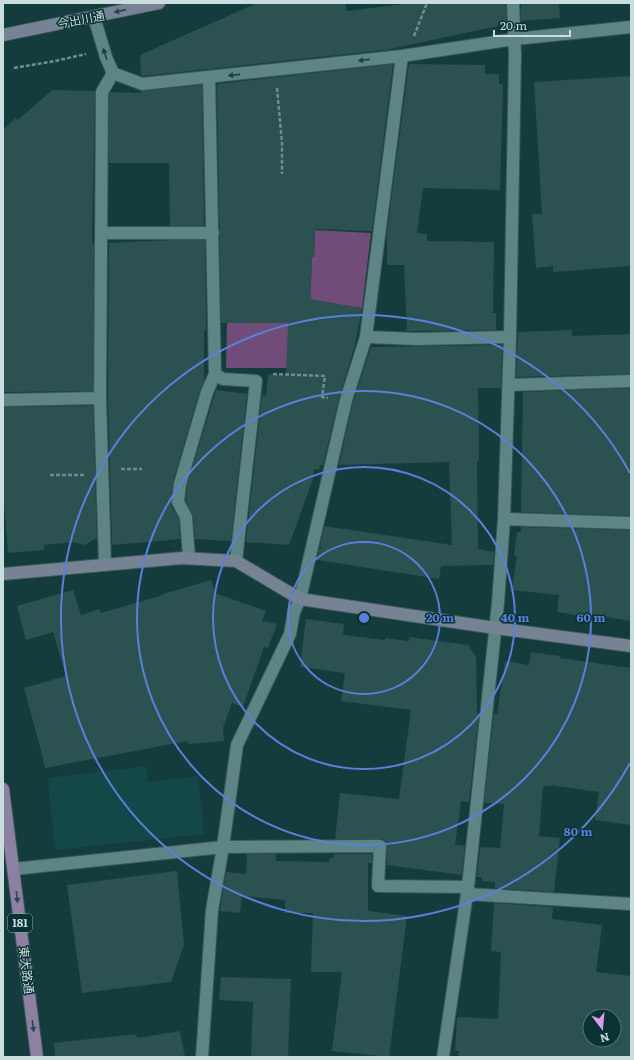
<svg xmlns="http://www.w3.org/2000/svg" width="634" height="1060" font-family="Literata,'Noto Sans JP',serif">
<rect width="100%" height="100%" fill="#153c3d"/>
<!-- built -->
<path fill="#134748" d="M146,766L148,782L198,776L204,834L55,850L48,778Z"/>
<!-- green -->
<path fill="#6f4d78" d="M315,230L371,233L362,308L341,305L286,368H226L227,323L310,303L312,257H314Z"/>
<!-- building -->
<path fill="#2b5151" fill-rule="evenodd" d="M257,3H345L347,11L410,3H506V22L498,23V26L386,50L143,76L141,75L140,55Z
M521,3H559L560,18L521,21Z
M393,64L372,231L315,229L314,257H312L310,299L362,308L355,345L339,398L323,465H320L319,470L314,469L312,482L289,545L246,542L262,395L266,396L268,374L286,376L288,323H221L217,84Z
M409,64L485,65V74H499V84H503L500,190L423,188L417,233L427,234V241L494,242L493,313H496V330L407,331L404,265H387V232Z
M631,76V266L553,272V266L536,268L532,214H542L534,82Z
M202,85L204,226H170L169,163H109V94L110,92L141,93V91Z
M52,90L95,91L92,245L94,244L93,391L3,392V130L16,118L18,120Z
M171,240H205L206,322V330H204V381L200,390L173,482L171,501V506L179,519L180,539L112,545L108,398L109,243Z
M572,330V336L631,334V374L516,377L518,332Z
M502,345L501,388H478L479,461H477L478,549L494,552L493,565L441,566L439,579L317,560L319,549L323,548L320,547L324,526L452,545L449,462L339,465L353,402L371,347Z
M631,388V516L521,512L523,392Z
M216,390L247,394L231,541L195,539L193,516L186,501L187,485Z
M93,406L97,538L84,545L74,542L44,545V550L8,553L3,489V407Z
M521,527L631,530V621L589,614L588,617L557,612L559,595L512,590L517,555L514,556L517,532H521Z
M211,580L215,593L266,611L262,621L277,624L268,648L264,647L243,707L232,703L223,728L224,741L188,744L187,741L45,768L42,754L24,688L66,676L53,632L26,640L17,606L73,590L81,615L99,609L101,613L163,595V594Z
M306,619L344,624L343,635L385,640V638L409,641V637L468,645L476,657L477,713H479L469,802L461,801L455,845L465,846L462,875L387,865V846L386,842L383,839H335L340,793L399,799L411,710L341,701L345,673L300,667Z
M531,652L560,656V658L631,668V825L595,820L599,792L550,785V786H543L539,836L560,838L554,892L495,888V882L482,881V877H477L480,847L500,848L504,804L484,803L494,714H497L505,661L529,665Z
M247,854H276V861L329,862V858H333L334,854H372V863H368V911L407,916L389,1057L332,1051L342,972H311L313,913H285V900L242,896L240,913L220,911L226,872L246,874Z
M177,871L184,945L171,982L82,993L67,885Z
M494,903L553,907L552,919L602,925L596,972L631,976V1057H458L459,1051H455L457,1017L498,1019L501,952L491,951ZM590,1016H614V1040H590Z
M221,977L291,979L288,1057H251L253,1002L219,1000Z
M180,1031L185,1057H55L54,1043L136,1034L137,1038Z"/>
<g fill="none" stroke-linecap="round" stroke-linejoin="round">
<defs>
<path id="lane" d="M209,77L215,374L223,379L256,381L236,561
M101,233H213
M366,337L417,339L510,337
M509,385L631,381
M3,400L100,398
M504,519L631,523
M189,558L186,517L178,502L180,484L207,392L215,374
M105,565L100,398L102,92L113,73
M223,847L380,846L378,886L468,887
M202,1057L212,910L223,847L237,745L290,634L294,612L300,599"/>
<path id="street" d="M94,17L106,57L113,73L142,84L402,56L515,39L631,27
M300,599L346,400L366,337L402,56
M14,869L223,847
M467,894L631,904
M443,1057L468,887L498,603L504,519L510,337L515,55L513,3"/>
<path id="secondary" d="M3,35L159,3
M3,574L182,558L236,561L300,599L495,628L631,646"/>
<path id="primary" d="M3,789L37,1057"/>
</defs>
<!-- lane casing -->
<use href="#lane" stroke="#3b5656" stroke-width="14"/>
<!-- street casing -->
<use href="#street" stroke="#3b5656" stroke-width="14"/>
<!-- secondary casing -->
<use href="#secondary" stroke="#3b5656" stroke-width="14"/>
<!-- primary casing -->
<use href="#primary" stroke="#3b5656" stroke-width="14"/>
<!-- path -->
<path stroke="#6f8d8d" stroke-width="2.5" stroke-dasharray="4 2" stroke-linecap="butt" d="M414,36L427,3
M14,68L55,61L86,54
M277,88L282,143V174
M273,374L325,376L322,397L328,398
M121,469H142
M50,475H84"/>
<!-- lane -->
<use href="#lane" stroke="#5e8585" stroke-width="12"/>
<!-- street -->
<use href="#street" stroke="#5e8585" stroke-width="12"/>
<!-- secondary -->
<use href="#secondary" stroke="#758394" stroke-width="12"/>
<!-- primary -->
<use href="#primary" stroke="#8c81a2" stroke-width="12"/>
</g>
<!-- one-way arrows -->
<defs><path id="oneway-solid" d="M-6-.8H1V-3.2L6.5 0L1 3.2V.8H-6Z"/></defs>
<use fill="#24464a" href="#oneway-solid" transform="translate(120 11) rotate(167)"/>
<g fill="#1a4343">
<use href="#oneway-solid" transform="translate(105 54) rotate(-108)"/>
<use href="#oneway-solid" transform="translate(364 60) rotate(174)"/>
<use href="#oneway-solid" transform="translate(234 75) rotate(174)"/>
</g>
<g fill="#2a464e">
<use href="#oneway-solid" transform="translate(17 897) rotate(83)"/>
<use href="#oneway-solid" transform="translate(33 1026) rotate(83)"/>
</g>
<!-- distance rings -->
<g fill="none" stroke="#5980da" stroke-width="2">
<circle cx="364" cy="618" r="76"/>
<circle cx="364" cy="618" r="151"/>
<circle cx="364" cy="618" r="227"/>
<path d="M630 763A303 303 0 1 1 630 473"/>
</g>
<g text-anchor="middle" stroke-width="3" stroke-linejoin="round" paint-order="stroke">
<!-- shield labels -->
<rect fill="#093232" stroke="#8faaaa" stroke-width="1" x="8" y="914" width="24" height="18" rx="3"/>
<g font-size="11" font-weight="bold" fill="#c9dddd">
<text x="20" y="927">181</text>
</g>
<!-- street labels -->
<g font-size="12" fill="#c9dddd" stroke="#093232">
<text transform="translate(81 20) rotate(-11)" y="4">今出川通</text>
<text transform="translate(26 970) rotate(83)" y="4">東大路通</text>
</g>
</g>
<circle cx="364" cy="618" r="6" fill="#5980da" stroke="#093232" stroke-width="2"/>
<g font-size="12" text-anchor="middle" font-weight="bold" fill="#5980da" stroke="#093232" stroke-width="3" stroke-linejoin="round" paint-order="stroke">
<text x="440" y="622">20 m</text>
<text x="515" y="622">40 m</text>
<text x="591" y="622">60 m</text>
<text x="578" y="836">80 m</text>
</g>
<!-- border -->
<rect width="634" height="1060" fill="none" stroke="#c9dddd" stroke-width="8"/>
<!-- north arrow -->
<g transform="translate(602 1028) rotate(164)"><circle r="19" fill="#093232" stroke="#567676"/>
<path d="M0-3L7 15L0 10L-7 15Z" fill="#de98f2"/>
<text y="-6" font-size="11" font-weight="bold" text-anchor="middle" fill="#c9dddd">N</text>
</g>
<!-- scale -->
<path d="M494 30v6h76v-6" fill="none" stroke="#c9dddd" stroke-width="2"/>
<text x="500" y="30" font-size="12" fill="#c9dddd" stroke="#093232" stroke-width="3" paint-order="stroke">20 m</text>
</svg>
